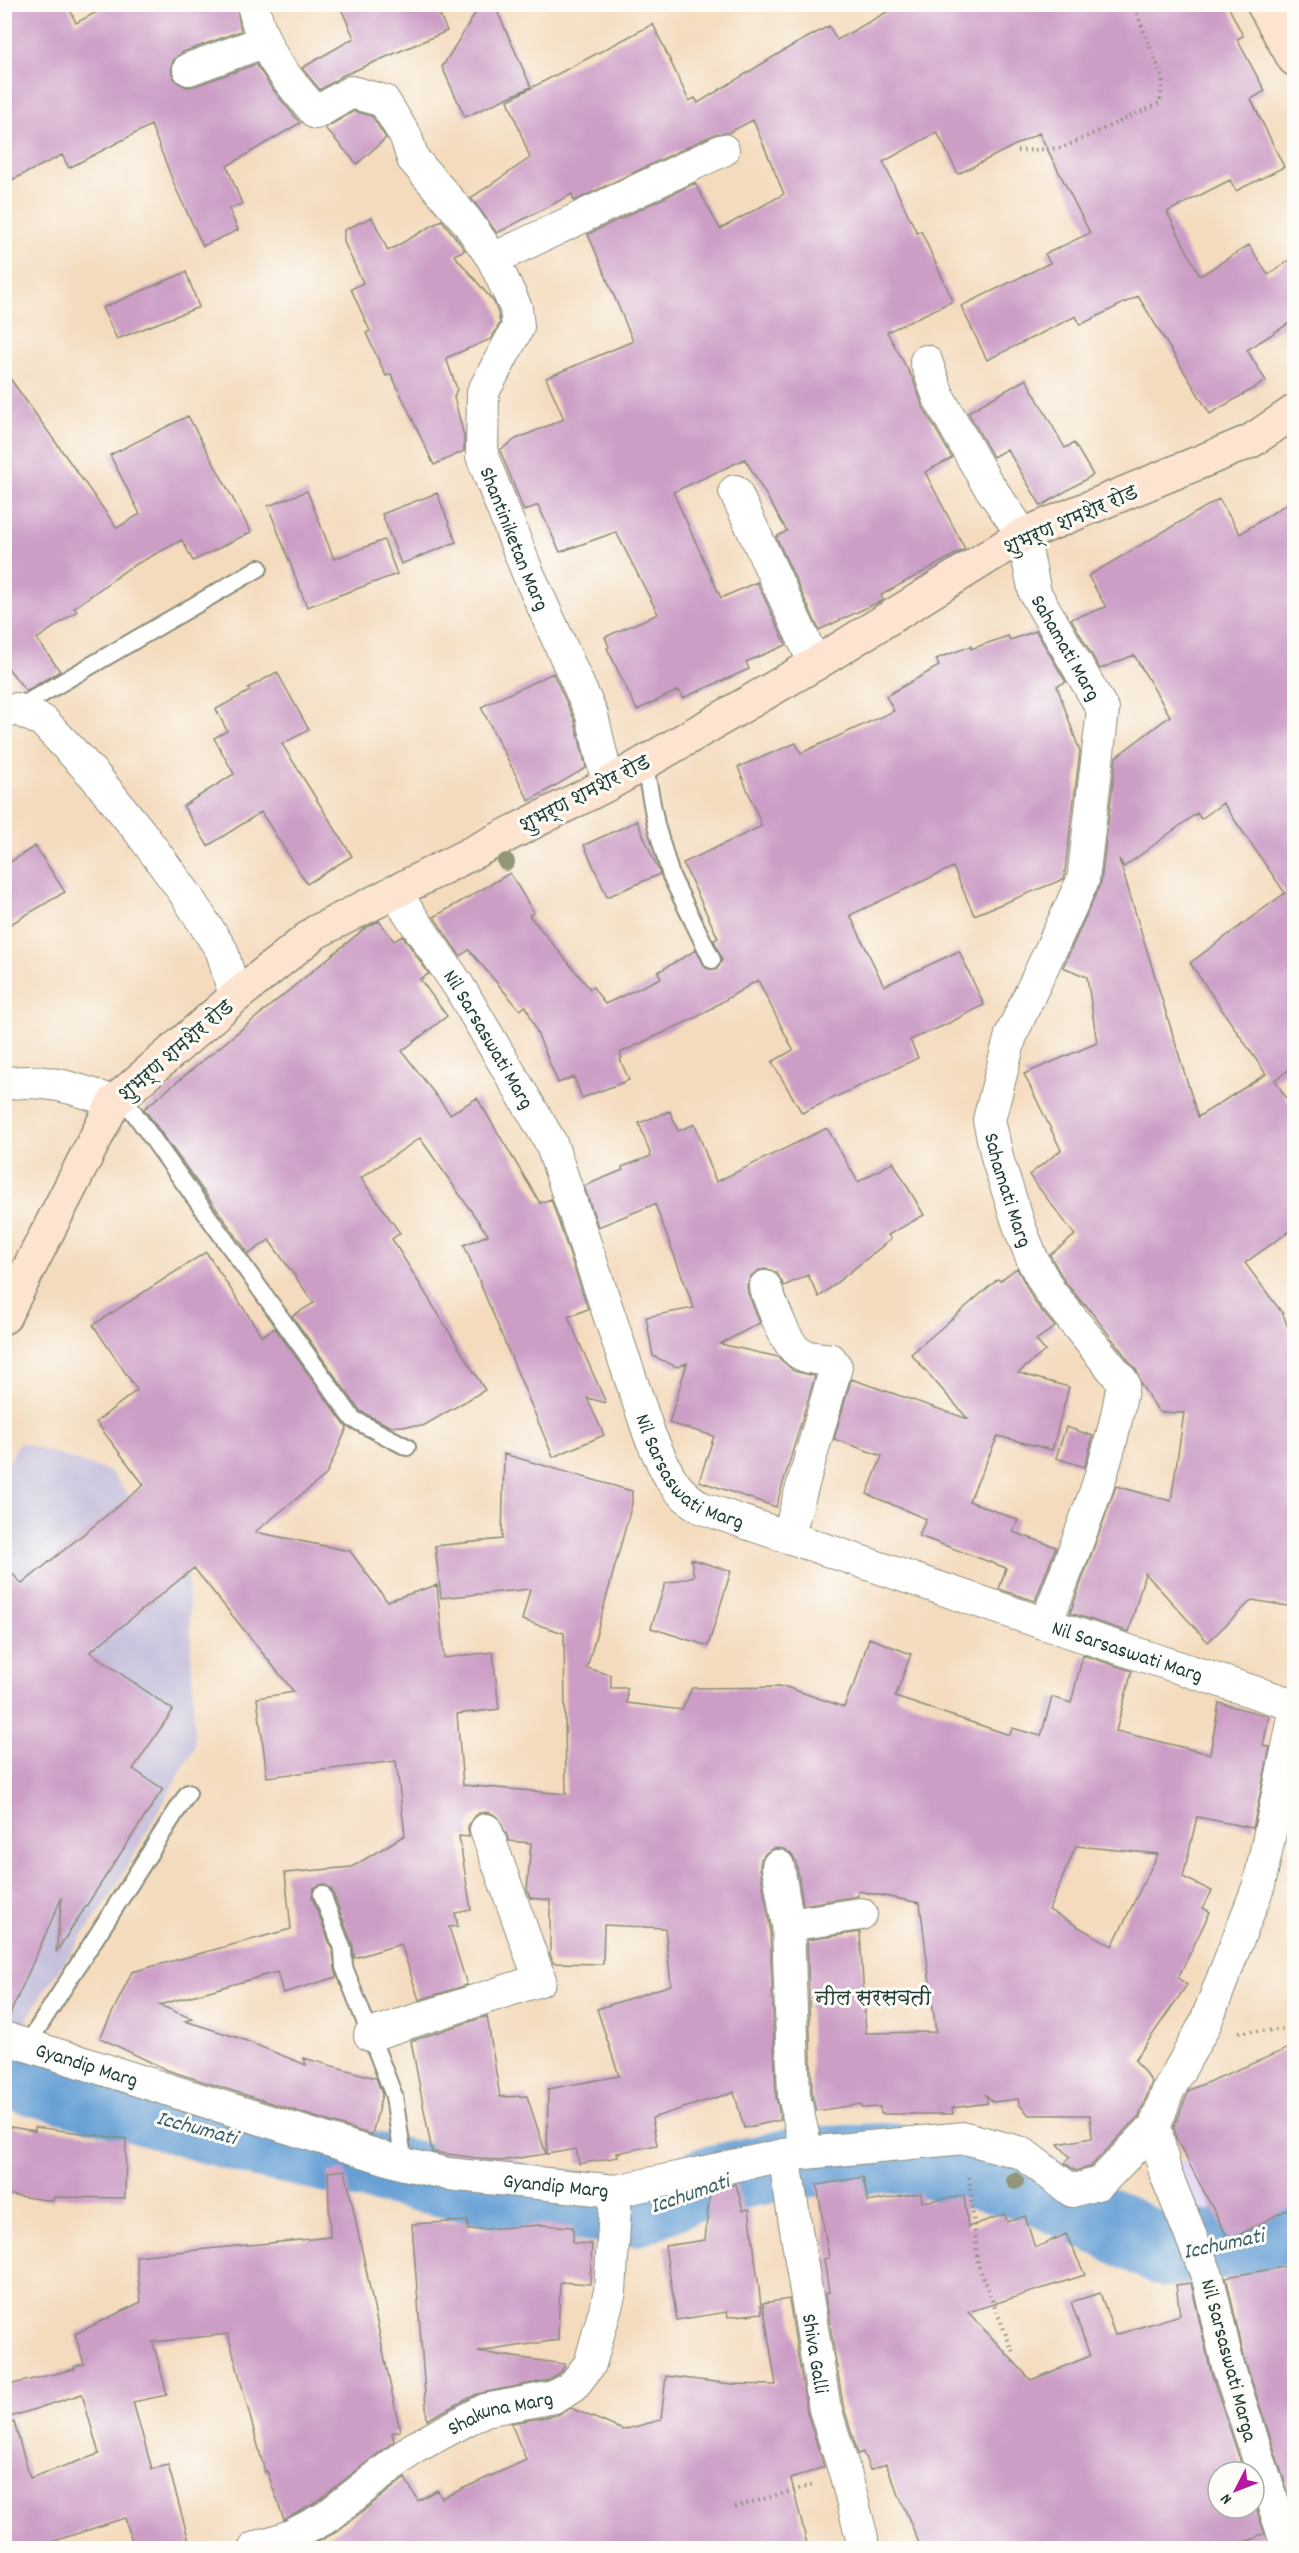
<svg xmlns="http://www.w3.org/2000/svg" width="1299" height="2553" font-family="Dekko,'Playpen Sans Deva',sans-serif">
<rect width="100%" height="100%" fill="#fdfcf7"/>
<filter id="ink" filterUnits="userSpaceOnUse"><feTurbulence type="fractalNoise" baseFrequency=".0167" numOctaves="2"/><feDisplacementMap in="SourceGraphic" scale="12" xChannelSelector="R" yChannelSelector="G"/><feConvolveMatrix kernelMatrix="1 2 1 2 8 2 1 2 1" color-interpolation-filters="sRGB"/></filter>
<filter id="wash" filterUnits="userSpaceOnUse"><feTurbulence type="fractalNoise" baseFrequency=".008" numOctaves="4" result="noise"/><feDisplacementMap in="SourceGraphic" scale="24" xChannelSelector="R" yChannelSelector="G"/><feGaussianBlur stdDeviation="1.35" result="paint"/><feColorMatrix in="noise" values="0 0 0 0 0 0 0 0 0 0 0 0 0 0 0 0 0 1.4 0 .05"/><feComposite in="paint" operator="in"/></filter>
<g filter="url(#wash)">
<rect width="100%" height="100%" fill="#f4dbbe"/>
<!-- built -->
<path fill="#e1d4f4" d="M1222,2139L1247,2165L1294,2143V2222L1235,2242L1195,2239L1163,2172Z"/>
<!-- industrial -->
<path fill="#c5c0db" d="M19,1442L111,1472L188,1575L195,1747L107,1901L42,1994L15,2040L4,2037V1471Z"/>
<g fill="none" stroke-linecap="round" stroke-linejoin="round">
<!-- river -->
<path stroke="#67a0d6" stroke-width="70" d="M4,2073L113,2101L263,2144L549,2204L636,2211L708,2181L793,2163L883,2158L919,2161L1032,2187L1168,2253L1251,2238L1294,2225"/>
</g>
<g id="blocks">
<!-- building -->
<path fill="#cc9ec6" fill-rule="evenodd" d="M4,4H67L76,23L112,4H236L241,31L183,52L175,58L171,66L172,75L177,82L186,87L195,86L256,64L271,87L300,123L227,166L242,204L229,209L238,230L203,246L176,189L151,125L69,168L62,155L4,184Z
M339,4H435L447,31L342,76L320,90L302,68L354,38Z
M481,4H494L531,87L465,117L442,67Z
M901,4H1227L1243,36L1237,39L1265,91L1251,99L1284,167L1236,191L1230,180L1167,212L1200,276L1249,245L1268,275L1294,257V320L1247,350L1266,381L1210,414L1138,296L1080,325L1076,316L987,360L961,306L1050,263L1045,254L1090,233L1039,133L958,174L937,132L883,162L917,233L921,231L953,301L887,332L913,379L923,407L952,458L925,472L965,549L881,595L883,600L819,630L776,537L787,531L745,459L673,492L721,598L757,582L786,645L746,662L749,669L683,698L679,690L637,710L607,648L609,647L605,637L658,614L616,532L560,552L538,505L524,511L500,450L516,439L564,419L546,378L633,341L588,234L695,183L720,229L784,194L753,120L728,133L715,134L574,201L572,194L497,233L471,198L530,158L508,100L653,24L689,101L695,98L698,103L788,48L829,26L837,40Z
M354,111L372,116L386,138L357,164L325,128Z
M372,217L388,251L442,220L465,250L454,255L494,302L498,313L500,323L491,339L446,358L457,389L454,397L464,436V451L434,465L391,374L386,376L366,333L370,331L351,289L363,283L344,242V230Z
M186,272L199,307L117,339L102,308Z
M4,370L117,528L140,514L110,455L188,416L251,532L193,561L182,540L129,568L74,608L77,611L37,639L60,671L26,691L4,663Z
M1026,379L1065,448L1074,443L1093,475L1041,506L1007,449L993,457L968,412Z
M307,491L334,559L384,540L397,574L307,607L268,506Z
M437,493L456,542L401,564L382,514Z
M1219,499L1240,534L1294,499V1066L1275,1080L1294,1111V1228L1245,1263L1283,1314L1294,1344V1607L1252,1600L1208,1642L1145,1573L1129,1632L1070,1613L1116,1486L1171,1501L1184,1413L1159,1412L1141,1385L1137,1371L1085,1304L1084,1305L1065,1282L1050,1255L1075,1235L1029,1175L1061,1150L1024,1074L1097,1043L1087,977L1063,967L1101,882L1116,757L1170,716L1134,655L1100,669L1071,619L1106,607L1088,576ZM1223,803L1285,893L1190,963L1266,1074L1198,1117L1119,859L1124,867L1197,813L1201,819Z
M1036,631L1066,682L1057,686L1080,752L1064,879L974,915L953,867L850,915L884,986L959,951L984,1005L945,1025L910,1040L918,1058L802,1113L772,1062L793,1050L758,980L697,1017L620,1053L622,1058L620,1059L629,1080L582,1098L574,1077L558,1083L526,1006L520,1010L469,950L460,956L434,917L510,873L534,913L529,915L590,989L593,987L605,1004L661,978L658,972L696,950L706,968L716,970L722,960L714,940L718,938L683,863L762,826L738,767L796,743L801,753L894,711L886,696L939,666L936,659L971,646V649L1008,636L1010,640Z
M277,672L309,730L282,744L352,856L307,884L261,812L208,846L183,806L234,774L214,738L227,731L216,709L250,691L248,688Z
M553,673L575,721L586,768L529,801L481,707Z
M637,821L660,874L607,897L584,845Z
M35,846L65,892L4,928V866Z
M379,921L394,941L403,936L429,974L420,979L447,1016L402,1051L450,1114L477,1098L540,1203L551,1199L588,1309L568,1317L606,1403L587,1398L604,1435L553,1457L464,1245L488,1235L420,1138L361,1178L400,1233L392,1239L485,1390L423,1426H389L360,1411L292,1316L314,1303L269,1240L249,1254L144,1109L364,929Z
M670,1111L678,1131L695,1124L716,1182L827,1128L858,1182L893,1162L924,1215L888,1235L891,1239L819,1297L808,1275L784,1286L777,1273L768,1269L759,1270L751,1276L747,1285L748,1293L760,1323L720,1344L778,1357L794,1371L815,1376L776,1507L699,1481L714,1436L669,1423L687,1363L677,1367L653,1356L646,1317L694,1308L655,1204L598,1227L584,1186L623,1170L622,1167L651,1156L639,1123Z
M206,1252L262,1336L275,1328L347,1428L326,1475L255,1532L350,1551L387,1601L437,1585L444,1658L493,1652L499,1709L457,1714L463,1785L566,1794L564,1633L522,1620L530,1589L441,1598L435,1546L502,1539L504,1454L632,1491V1504L587,1668L611,1675V1688H627V1703L682,1710L692,1688L786,1687L844,1707L852,1687H854L869,1638L911,1654L895,1697L1010,1735L1012,1728L1041,1736L1052,1697L1071,1703L1083,1655L1132,1671L1116,1731L1210,1754L1219,1703L1269,1716L1263,1746L1270,1747L1253,1828L1197,1817L1183,1877L1212,1891L1203,1908L1210,1912L1178,1978L1187,1985L1135,2060L1152,2082L1139,2116L1090,2167L1076,2171L1065,2163L1070,2157L1058,2144L1092,2138L1090,2115H1029L1019,2104L1018,2099L993,2102L986,2095L988,2103L952,2108L953,2114H881L880,2107L862,2108L861,2104L816,2111L812,2094L807,1940L860,1932L866,2033L936,2032L920,1903L858,1891V1896L803,1905L796,1862L791,1854L784,1849L774,1848L766,1853L761,1859L760,1868L770,1927L776,2097L781,2120L744,2128L734,2092L652,2118L657,2145L617,2153L618,2157L579,2164L576,2149L547,2154L548,2089L619,2076L597,2009L671,1985L665,1928L604,1925L603,1964L553,1963L550,1954V1900L530,1898L527,1890L531,1843L509,1841L498,1817L489,1812L479,1813L472,1819L468,1827L469,1837L459,1836L471,1910L455,1913L458,1926L449,1927L467,1985L419,2000L401,1944L354,1958L353,1946L332,1890L323,1884L314,1888L312,1897L333,1952L337,1977L283,1993L277,1972L159,2005L193,2019L185,2021L239,2038L306,2065L304,2058L376,2078L382,2094L372,2135L167,2070L100,2038L132,1972L291,1929L285,1873L352,1867L405,1835L396,1761L267,1777L257,1698L294,1692L194,1568L90,1652L173,1710L133,1769L163,1789L56,1952L62,1897L7,2021H4V1565L22,1584L144,1485L96,1422L137,1390L93,1325ZM1076,1846L1158,1854L1112,1946L1049,1910Z
M1017,1268L1034,1301L1055,1327L1036,1340L1045,1351L1018,1373L1069,1387L1052,1450L998,1436L969,1501L1018,1520L1013,1532L1056,1547L1035,1601L999,1589L1006,1568L919,1536L926,1519L867,1494L882,1456L834,1439L851,1379L968,1419L911,1354L998,1279L1000,1281Z
M1066,1427L1093,1436L1085,1467L1056,1458Z
M691,1559L731,1571L708,1646L651,1628L665,1584L694,1576Z
M487,2016L500,2097L527,2096L546,2154L500,2161L432,2152L411,2041Z
M1294,2046V2206L1229,2240L1176,2138L1174,2127L1189,2090Z
M4,2126L35,2131V2127L126,2139L125,2198L54,2197L53,2201L4,2194Z
M345,2170L400,2431L392,2433L394,2441L315,2503L284,2520L267,2471L265,2472L228,2334L153,2342L167,2395L133,2402L152,2469L168,2465L191,2548H134L125,2518L33,2548H4V2423L14,2422L30,2478L99,2454L82,2394L4,2419V2386L75,2369L74,2367L84,2364L75,2334L141,2302L136,2256L330,2237L328,2172Z
M863,2177L868,2202L921,2193L922,2202L964,2196L968,2227L1005,2214L1007,2222L1025,2216L1035,2248L1066,2234L1085,2275L968,2312L1031,2380L1090,2356L1071,2302L1100,2293L1115,2335L1180,2315L1176,2285L1191,2283L1211,2372L1244,2472H1218V2508H1254V2502L1265,2534L1231,2548H921L886,2464L870,2470L863,2452L858,2454L843,2405L825,2294L829,2293L824,2259L829,2258L817,2185Z
M736,2184L743,2210L749,2209L762,2313L728,2317L727,2312L677,2320L665,2246L705,2240L710,2189Z
M468,2221V2230L542,2225L573,2227V2243L592,2244L590,2284L560,2282L558,2340L478,2352L565,2364L561,2372L548,2380L477,2394L427,2420L412,2224Z
M1294,2265V2510L1245,2361L1226,2277Z
M789,2299L807,2412L824,2467L791,2479L808,2548H306L336,2532L405,2478L418,2501L437,2490L442,2498L526,2460L511,2423L557,2415L571,2408L623,2430L661,2420L666,2376L732,2384L776,2385L763,2303Z"/>
</g>
</g>
<g filter="url(#ink)">
<use href="#blocks" fill-opacity="0" stroke="#8a8c79" stroke-width="1.5"/>
<g fill="none" stroke-linecap="round" stroke-linejoin="round">
<defs>
<path id="lane" d="M16,709L259,568
M644,762L656,825L671,876L712,960
M122,1096L353,1419L407,1447
M322,1894L343,1950L344,1967L394,2096L404,2164
M27,2045L188,1793"/>
<g id="street">
<path id="s1" d="M253,4C263,54 285,76 316,113L351,92L384,101L406,137L413,159L466,220L493,259L516,308L518,327L483,392L482,456L527,571L592,715L608,784"/>
<path d="M189,69L263,42"/>
<path d="M493,259L723,150"/>
<path id="s2" d="M926,361L939,398L985,480L1023,535L1035,593L1103,710L1083,880L1011,1035L989,1120L998,1161L1021,1231L1034,1263L1050,1292L1123,1382C1111,1466 1075,1546 1046,1624"/>
<path d="M735,491L815,664"/>
<path d="M4,712L16,709L43,721L94,775L140,832L184,892L222,951L235,997"/>
<path id="s3" d="M394,891L458,985L551,1143L650,1436C666,1469 669,1488 702,1508L1046,1624L1294,1705"/>
<path d="M4,1084C45,1077 77,1089 114,1102"/>
<path d="M765,1287C772,1304 784,1341 798,1352C807,1359 821,1358 831,1360L836,1367L788,1537"/>
<path d="M778,1866L788,1925L794,2096L807,2152"/>
<path d="M788,1925L861,1914"/>
<path d="M370,2035L540,1980L486,1830"/>
<path id="s4" d="M4,2038L404,2164L448,2174L616,2191L784,2155L965,2138L1022,2153L1072,2191L1100,2183L1155,2126"/>
<path id="s5" d="M784,2155L825,2409L846,2476L862,2538L861,2548"/>
<path id="s6" d="M255,2548L291,2536L325,2518L414,2448L485,2410L554,2397L573,2386L590,2364L610,2292L616,2191"/>
<path d="M1288,2548L1228,2366L1208,2278L1165,2172L1155,2126L1168,2091L1205,2024L1259,1885L1294,1718"/>
</g>
<path id="secondary" d="M1263,4L1294,59
M4,1317L114,1102L235,997L316,932L608,784L815,664L1023,535L1251,441L1294,412"/>
</defs>
<!-- lane casing -->
<use href="#lane" stroke="#8a8c79" stroke-width="20"/>
<!-- street casing -->
<use href="#street" stroke="#8a8c79" stroke-width="34"/>
<!-- secondary casing -->
<use href="#secondary" stroke="#8a8c79" stroke-width="36"/>
<!-- path -->
<path stroke="#8a8c79" stroke-width="4" stroke-dasharray="1.5 4.5" stroke-linecap="butt" d="M1017,151L1062,148L1160,103L1163,79L1133,4
M1239,2032L1294,2029
M969,2177L978,2264L1014,2355
M735,2507L813,2485"/>
<!-- lane -->
<use href="#lane" stroke="#fff" stroke-width="16"/>
<!-- street -->
<use href="#street" stroke="#fff" stroke-width="32"/>
<!-- secondary -->
<use href="#secondary" stroke="#fde4d1" stroke-width="33"/>
</g>
<!-- trees -->
<g fill="#92977a">
<circle cx="506" cy="862" r="9"/>
<circle cx="1015" cy="2181" r="9"/>
</g>
</g>
<g text-anchor="middle" stroke-width="6" stroke-linejoin="round" paint-order="stroke">
<!-- street labels -->
<g font-size="21" fill="#1f3d34" stroke="#fdfcf7">
<text transform="translate(1070 519) rotate(-24)" y="7">शुभर्ण शमशेर रोड</text>
<text dy="7" stroke="none"><textPath href="#s1" startOffset="696">Shantiniketan Marg</textPath></text>
<text dy="7" stroke="none"><textPath href="#s2" startOffset="322">Sahamati Marg</textPath></text>
<text transform="translate(584 793) rotate(-28)" y="7">शुभर्ण शमशेर रोड</text>
<text dy="7" stroke="none"><textPath href="#s3" startOffset="176">Nil Sarsaswati Marg</textPath></text>
<text transform="translate(175 1050) rotate(-41)" y="7">शुभर्ण शमशेर रोड</text>
<text dy="7" stroke="none"><textPath href="#s2" startOffset="897">Sahamati Marg</textPath></text>
<text dy="7" stroke="none"><textPath href="#s3" startOffset="662">Nil Sarsaswati Marg</textPath></text>
<text dy="7" stroke="none"><textPath href="#s3" startOffset="1146">Nil Sarsaswati Marg</textPath></text>
<text dy="7" stroke="none"><textPath href="#s4" startOffset="87">Gyandip Marg</textPath></text>
<text dy="7" stroke="none"><textPath href="#s4" startOffset="573">Gyandip Marg</textPath></text>
<text dy="7" stroke="none"><textPath href="#s5" startOffset="201">Shiva Galli</textPath></text>
<text transform="translate(1230 2360) rotate(75)" y="7">Nil Sarsaswati Marga</text>
<text dy="7" stroke="none"><textPath href="#s6" startOffset="284">Shakuna Marg</textPath></text>
</g>
<!-- neighbourhood labels -->
<g font-size="22" fill="#1f3d34" stroke="#fdfcf7">
<text x="873" y="2004">नील सरसवती</text>
</g>
<!-- water labels -->
<g font-size="22" font-style="italic" fill="#38606d" stroke="#fdfcf7">
<text transform="translate(197 2126) rotate(15)" y="8">Icchumati</text>
<text transform="translate(689 2192) rotate(-19)" y="8">Icchumati</text>
<text transform="translate(1223 2242) rotate(-12)" y="8">Icchumati</text>
</g>
</g>
<!-- margin -->
<rect width="1299" height="2553" fill="none" stroke="#fdfcf7" stroke-width="24"/>
<!-- north arrow -->
<g transform="translate(1236 2490) rotate(228)"><circle r="28" fill="#fdfcf7" stroke="#a4b0a9" stroke-width="1.5"/>
<path d="M0-4.5L10 22L0 15L-10 22Z" fill="#b5179e"/>
<text y="-9" font-size="16" font-weight="bold" text-anchor="middle" fill="#1f3d34">N</text>
</g>
</svg>
